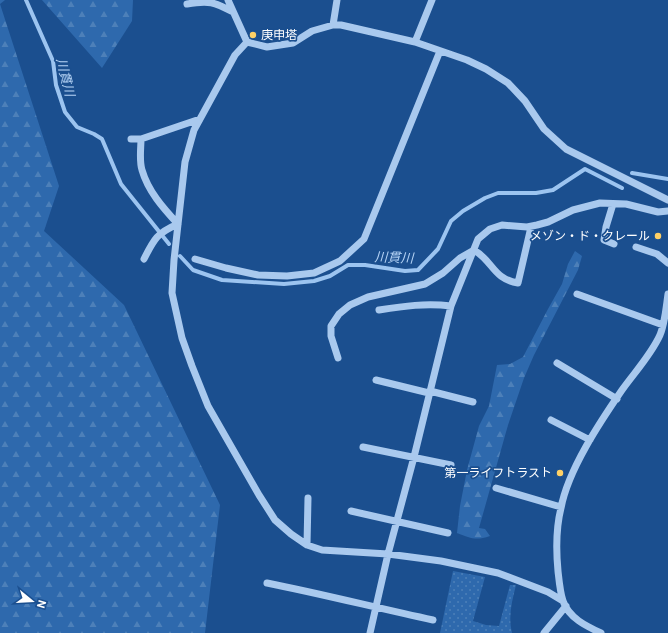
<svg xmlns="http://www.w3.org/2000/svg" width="668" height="633" font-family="Roboto,'Noto Sans JP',sans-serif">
<defs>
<pattern id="grass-dots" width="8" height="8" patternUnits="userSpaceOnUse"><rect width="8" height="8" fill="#2e69ad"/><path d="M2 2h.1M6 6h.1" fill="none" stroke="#4d80b9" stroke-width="1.8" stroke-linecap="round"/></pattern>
<pattern id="forest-firs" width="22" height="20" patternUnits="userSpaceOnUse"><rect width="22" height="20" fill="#2e69ad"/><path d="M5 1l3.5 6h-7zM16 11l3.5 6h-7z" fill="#4d80b9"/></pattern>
</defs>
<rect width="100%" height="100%" fill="#1b4f8f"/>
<!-- grass -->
<path fill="url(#grass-dots)" d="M453,571L485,577L473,621L486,625L499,626L510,585H516C512,601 508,616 512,633H440Z"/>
<!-- forest -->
<path fill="url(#forest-firs)" d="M0,0H5L0,4L59,186L44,231L124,305L220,505L205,633H0Z
M42,0H133L132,21L102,68Z
M575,251L582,256L578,270L534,355L524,378L508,425L479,528L485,529L490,536C475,541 471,538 457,533L460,506L467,470L479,426L489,406L497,365L510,364L523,357L548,309L562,284L568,264Z"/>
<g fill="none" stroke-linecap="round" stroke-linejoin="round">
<!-- stream -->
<path stroke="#9cc4f0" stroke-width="4" d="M26,0L53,61L56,85L65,112L77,127L94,134L102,139L121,184L169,244
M632,173L668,179
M180,256L193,270L222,280L284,284L314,281L330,276L348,265H365L405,271L418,270L438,249L451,221L463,211L485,198L498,193H536L553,190L585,169L622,188"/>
<!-- minor -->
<path stroke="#a9c9ee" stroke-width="7" d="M228,0L247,42
M187,4C209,0 214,2 233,12
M333,25L337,0
M415,42L432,0
M131,139H141L200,119
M141,139C141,148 139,161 142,170C148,191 163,208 178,224C157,233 154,239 144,259
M613,204L606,227L604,240L614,244
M636,247L657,254L668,263
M195,259L226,268L258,275L287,276L314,273L340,261L364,239L440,51
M577,294L663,325
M379,310C404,306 426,303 451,306
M338,358L331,336V326L339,314L350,305L368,297L425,284L443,273L460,258L474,250C493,261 493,279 518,283L531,227
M557,363L617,399
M376,380L429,393
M430,391L473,402
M551,420L590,440
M363,447L451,465
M496,488L561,507
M351,511L448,533
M307,545L308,498
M267,583C322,594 377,608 433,620
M563,601L548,592L498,573L441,561L388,554L322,550L307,545L291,534L275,520L259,495L208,406L192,366L182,338L172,293L174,260L185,162L194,130L235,55L247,42L267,47L293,43L312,31L333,25H341L415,42L467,60L486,69L508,83L525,101L544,129L566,149L668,200
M370,633L388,554L414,457L451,306L478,239L490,229L502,225L527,227L537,225L548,222L573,210L600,203L626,204L658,212L668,211
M544,633L566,606
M601,633C586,626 569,618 563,601C560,592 559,580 558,571C556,550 556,528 561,508C568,470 600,422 622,390C634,373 651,355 660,335C665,323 666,308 668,294"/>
</g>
<!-- markers -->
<g fill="#ffd166" stroke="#1b4f8f" stroke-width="1.5">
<circle cx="253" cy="35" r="4"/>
<circle cx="658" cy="236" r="4"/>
<circle cx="560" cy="473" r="4"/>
</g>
<g text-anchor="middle" stroke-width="3.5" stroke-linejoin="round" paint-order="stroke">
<!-- poi labels -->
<g font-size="12" fill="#fff" stroke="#1b4f8f" text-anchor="end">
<text x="261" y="39" text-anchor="start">庚申塔</text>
<text x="650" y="240">メゾン・ド・クレール</text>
<text x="552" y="477">第一ライフトラスト</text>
</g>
<!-- water labels -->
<g font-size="13" font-style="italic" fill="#b5d3f5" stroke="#1b4f8f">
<text transform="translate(66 77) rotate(76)" y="5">川貫川</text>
<text transform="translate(394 257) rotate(2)" y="5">川貫川</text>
</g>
</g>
<!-- north arrow -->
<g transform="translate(32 601) rotate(108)" stroke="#1b4f8f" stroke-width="3" paint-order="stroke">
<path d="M0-3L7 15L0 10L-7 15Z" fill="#ffffff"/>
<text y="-6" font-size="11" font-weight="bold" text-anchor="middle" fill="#ffffff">N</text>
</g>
</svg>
